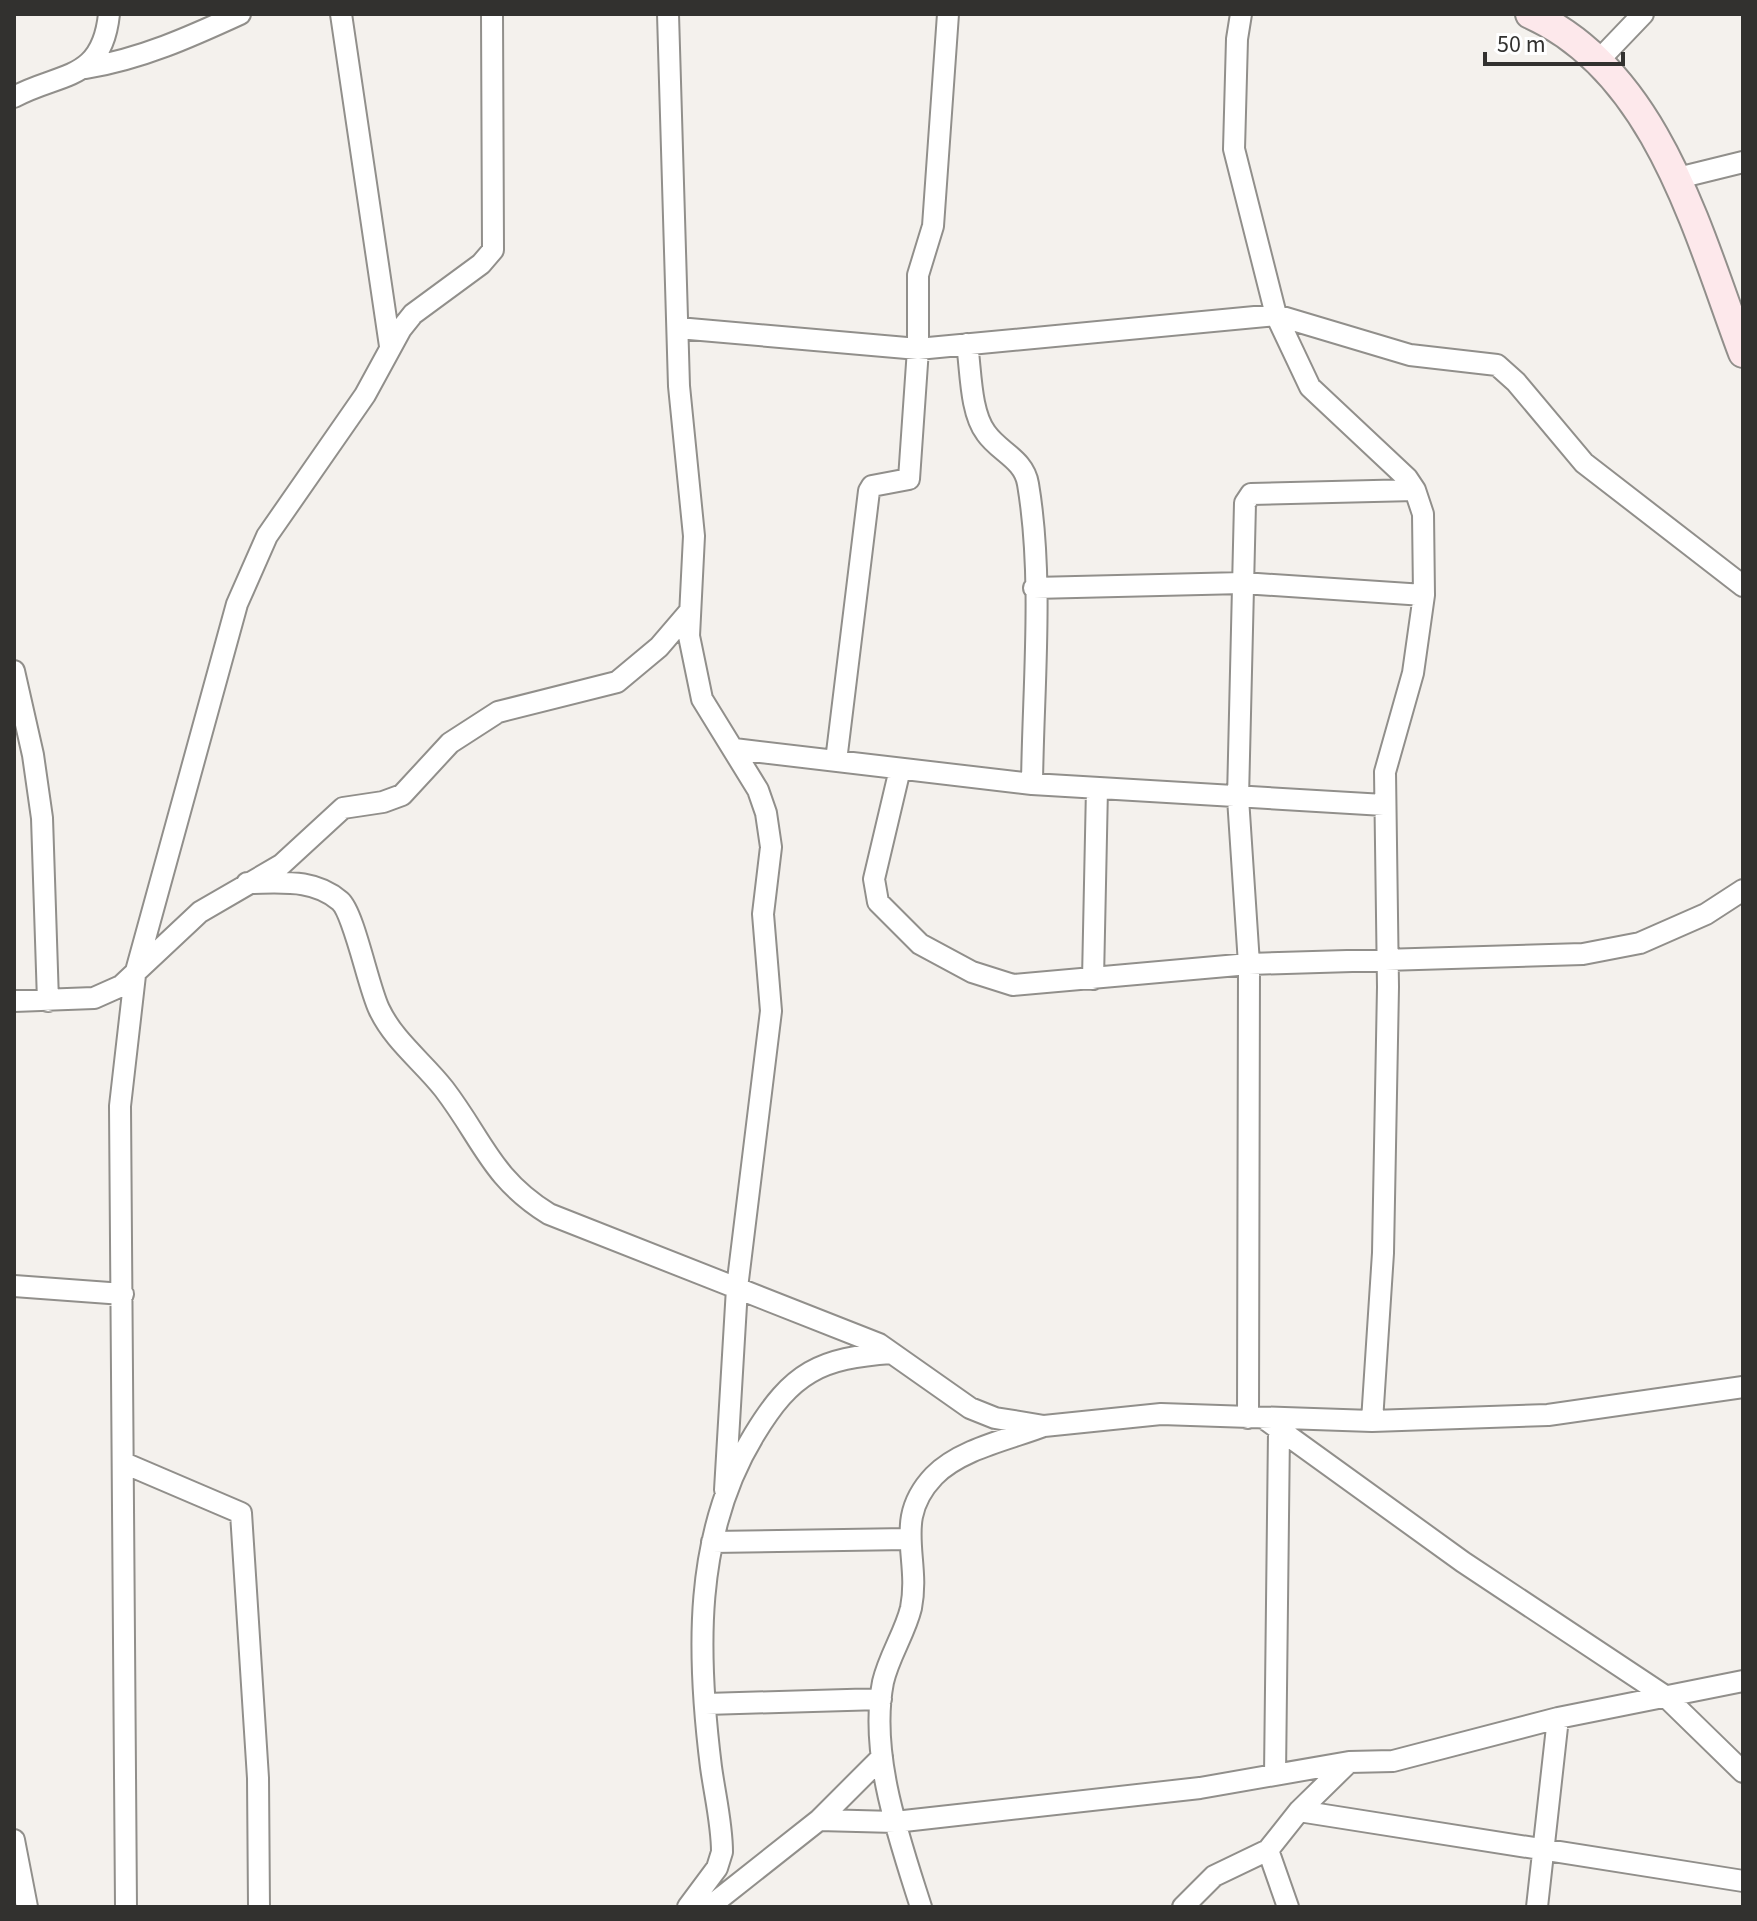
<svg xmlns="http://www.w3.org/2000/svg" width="1757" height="1921" font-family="'Source Sans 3',sans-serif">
<rect width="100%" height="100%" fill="#f4f1ed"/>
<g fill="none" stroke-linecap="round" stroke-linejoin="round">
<defs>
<path id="street" d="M341,14L390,346
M668,14L679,386L694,536L689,636L702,699L758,790L766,813L771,847L763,914L771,1011L737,1288L725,1490
M1241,14L1237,39L1234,149L1276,315L1310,387L1407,478L1415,490L1423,514L1424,595L1413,673L1385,772L1388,987L1383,1253L1372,1421
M1599,60L1643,14
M86,68C141,59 190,37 240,14
M14,97C60,72 102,82 109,14
M1674,179L1743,162
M678,328L918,349L1276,315L1410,355L1497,365L1516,382L1584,463L1743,586
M967,344C971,370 970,412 986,433C999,452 1024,459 1028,484C1044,579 1033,688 1032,784
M1034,588L1243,583L1424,595
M14,671L33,755L42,818L48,1001
M734,749L1032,784L1384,805
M836,761L869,491L872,486L909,479L918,349V275L933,226L948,14
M900,769L874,879L878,902L920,944L972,972L1013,985L1249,964L1583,954L1640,943L1706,914L1743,890
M247,883C280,883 314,878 340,901C354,913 368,986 379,1009C394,1041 423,1062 444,1089C483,1140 491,1178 549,1214L879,1344L970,1408L995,1418L1044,1426L1161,1414L1372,1421L1548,1415L1743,1387
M1093,979L1097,788
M14,1001L94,998L121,986L200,912L281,865L343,808L383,802L402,795L450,743L498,712L617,682L659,647L689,612
M14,1286L123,1294
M1248,1418L1249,964L1238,798L1245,503L1251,494L1415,490
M1265,1419L1463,1562L1665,1696L1743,1772
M124,1463L241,1513L258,1778L259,1907
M712,1542L908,1539
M706,1704L881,1699
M1275,1775L1279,1431
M1299,1811L1743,1881
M819,1820L895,1822L1200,1788L1349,1762L1393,1761L1558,1718L1743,1681
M14,1840L27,1907
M1268,1850L1288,1907
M126,1907L120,1106L135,975L237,604L267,536L365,395L401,329L413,314L481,264L493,250L492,14
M688,1907L717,1868L722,1852C722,1824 715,1796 711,1767C697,1655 693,1535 754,1435C792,1372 820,1358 892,1353
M709,1907L819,1820L882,1757
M921,1907C899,1838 869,1754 883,1682C889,1656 905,1633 911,1608C921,1557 892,1520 934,1476C960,1449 1010,1439 1044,1426
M1183,1907L1214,1876L1268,1850L1299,1811L1349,1762
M1537,1907L1558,1718"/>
<path id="secondary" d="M1530,14C1657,71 1698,233 1743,353"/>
</defs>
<!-- street casing -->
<use href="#street" stroke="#918f8b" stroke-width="24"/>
<!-- secondary casing -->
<use href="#secondary" stroke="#918f8b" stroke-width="32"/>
<!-- street -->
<use href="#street" stroke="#fff" stroke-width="20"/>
<!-- secondary -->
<use href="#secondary" stroke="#fde8eb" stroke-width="28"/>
</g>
<!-- border -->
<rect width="1757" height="1921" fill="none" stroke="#32312f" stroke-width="32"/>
<!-- scale -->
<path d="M1485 52v12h138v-12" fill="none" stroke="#32312f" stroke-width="4"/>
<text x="1497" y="52" font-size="24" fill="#32312f" stroke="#ffffff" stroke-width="6" paint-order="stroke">50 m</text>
</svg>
